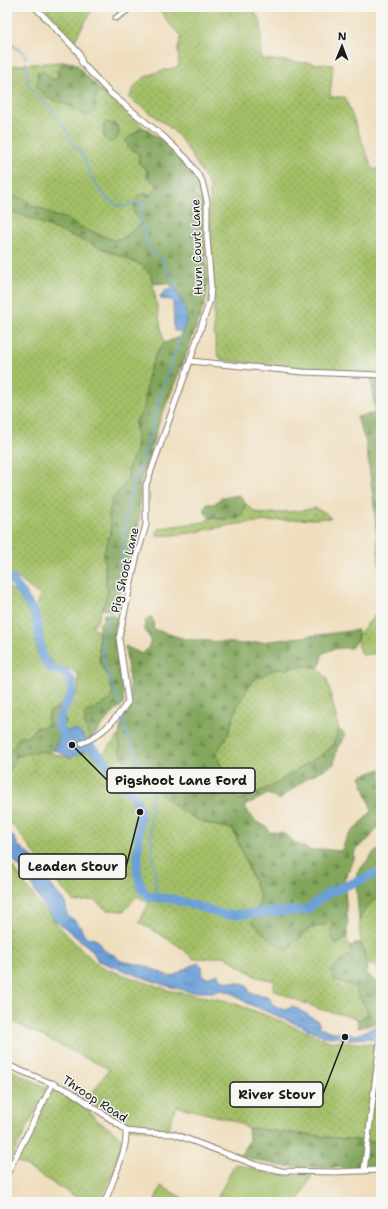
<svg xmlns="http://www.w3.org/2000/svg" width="388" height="1209" font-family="'Shantell Sans',sans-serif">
<defs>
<pattern id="grass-dots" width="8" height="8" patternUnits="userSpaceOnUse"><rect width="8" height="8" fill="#a3bf66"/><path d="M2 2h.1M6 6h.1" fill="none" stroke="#849a53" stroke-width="1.8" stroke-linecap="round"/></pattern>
<pattern id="forest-firs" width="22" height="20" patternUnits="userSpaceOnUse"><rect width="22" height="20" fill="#82a65b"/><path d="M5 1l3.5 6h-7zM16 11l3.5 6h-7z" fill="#6a864a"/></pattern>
<pattern id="water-ripples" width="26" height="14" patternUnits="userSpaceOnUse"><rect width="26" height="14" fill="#6b9fd7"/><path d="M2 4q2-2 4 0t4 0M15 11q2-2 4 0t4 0" fill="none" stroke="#5781ae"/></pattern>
</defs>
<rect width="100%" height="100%" fill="#f6f6f2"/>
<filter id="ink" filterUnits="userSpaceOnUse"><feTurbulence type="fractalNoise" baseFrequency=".025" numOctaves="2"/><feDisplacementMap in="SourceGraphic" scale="8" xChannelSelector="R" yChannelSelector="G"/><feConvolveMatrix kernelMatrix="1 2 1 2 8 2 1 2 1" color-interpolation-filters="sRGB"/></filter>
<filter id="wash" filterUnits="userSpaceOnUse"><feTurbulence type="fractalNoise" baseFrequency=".012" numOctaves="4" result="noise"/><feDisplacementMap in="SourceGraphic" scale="16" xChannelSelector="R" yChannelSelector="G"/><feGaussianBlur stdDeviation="0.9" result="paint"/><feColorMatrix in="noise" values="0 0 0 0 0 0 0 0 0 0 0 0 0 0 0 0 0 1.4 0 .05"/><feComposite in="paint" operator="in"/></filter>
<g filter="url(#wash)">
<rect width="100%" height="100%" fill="#efdebe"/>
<!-- grass -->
<path fill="url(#grass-dots)" stroke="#606e41" d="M44,7H90L92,10L75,40Z
M158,7H249L254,11L261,22V59L333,65L330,97H345L373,170L381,168V372C328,371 275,367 222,360L218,356L214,332V299L210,237V187L191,154L180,138L166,124L129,98C139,72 156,74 179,66L178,48L181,36L168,22Z
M60,62H67L60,66L57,71L58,78L53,81L50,77L38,80L36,87L49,99L58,101L68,105L86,116L96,106C95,99 94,95 102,91L143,127L125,140L129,148L139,154V163L147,169V177L156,184L157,189L151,194H141V224L123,238L113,240L79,227L66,218L54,216L43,209L32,206L26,199L7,195V66Z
M7,208L142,265L151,275L164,343L155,356L148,375L144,409L135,422L137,439L135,454L129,466L128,480L112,500L109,516L111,531L104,553L106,581L108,592L97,622L92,625L98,632L100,661L103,669L109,678L110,686L113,692L109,701L98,708L92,739L71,738L62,731L64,716L78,690V674L70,669L56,667L45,655L37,607L40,595C28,588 20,577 7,573Z
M246,504L255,512L263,514L305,510L314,508L326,513L331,518C300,520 269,520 239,524C215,527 179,538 156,535L157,532L160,528L204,522L210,518L226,520L243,513Z
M7,586L18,594L30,612L34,627L37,652L50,672L62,675L70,683C69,698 63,705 49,712L48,720L45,727L35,728L28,737L21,736L12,749L7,752Z
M381,609V653L362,655L357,640L358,635L376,614L378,610Z
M306,666L318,668L327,679L339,730L332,748L274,785L239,800L234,794L216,754L228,734L237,707L252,681L273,670Z
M119,736L120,752L128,766L140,772L143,781C153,786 157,792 165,798C187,816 206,826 233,829L260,897L258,910L309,929L333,921L336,944L347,938L352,953L331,970L353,986L363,1002L368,1014L360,1019L319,1009L273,990L275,981L257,977L224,956L212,958L194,959L176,944L139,922L149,903L137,896L124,911L107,910L94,900L74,902L50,875L14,826L7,822V770L10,769L17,757L28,753L42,751L70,758L80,753L87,751L91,747L103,753Z
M7,861L13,867L36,900L69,937L100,967L171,991L224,1000L263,1014L329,1041L381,1045V1143L248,1128L235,1121L176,1106L167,1132L127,1128L88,1099L109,1069L9,1020L7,1022Z
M381,897V969L368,964C362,945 352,921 368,905C373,901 375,898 381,897Z
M7,1068L47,1088L7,1167Z
M52,1090L69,1095L86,1108L98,1121L116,1133L123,1140L113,1172L100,1202H84L17,1161Z"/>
<!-- forest -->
<path fill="url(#forest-firs)" stroke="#4f613c" d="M67,62L74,63L81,68L83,72L102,91C92,96 97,104 94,113L86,116L68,105L58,101L49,99L36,87L38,80L37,73L43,71L53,80L58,78L57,71L60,66Z
M106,122L115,124L120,131L117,139L110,143L104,138L103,129Z
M143,127L162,140L185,161L199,183L204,201V237L208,282L206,300L185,358L160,420L140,483L139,525L124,577L117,610L102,609L108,592L106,581L104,553L111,531L109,516L112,500L128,480L129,466L135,454L137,439L135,422L144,409L148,375L155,356L164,343L180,337L183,331L186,312L175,287L167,283L153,284L151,275L142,265L7,209V195L26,199L32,206L43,209L54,216L66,218L79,227L113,240L123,238L141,224C132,213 131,204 141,194H151L157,189L156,184L147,177V170L139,163V154L129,148L125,140Z
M371,378H381V586L375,513L366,443L357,417L375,413Z
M239,495L246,504L243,513L238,519L210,518L204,512L207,504H214L221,498Z
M104,614L112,615L119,619L115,627L124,703L106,720L92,739C85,731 84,723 85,713L109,701L113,692L109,678L103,669L100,661L99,643V624L103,620Z
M151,616L154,622L153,629L185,639L245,644L358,630L357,640L351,648C340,648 332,648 322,654L321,663L318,668L306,666L273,670L252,681L237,707L228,734L216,754L234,794L240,800L274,785L331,748L339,730L345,734L336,753L334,764C325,770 316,772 308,778C298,784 289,792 280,800L268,794L244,806L255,821L267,827L269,832L283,833L297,844L311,851L322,849L341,851L347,837L372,811L360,776L381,769V826L377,828L370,838L355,850L354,859L350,870L344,879L348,923L347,938L336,944L330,935L333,922L309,929L288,951L273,942L252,922L258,910L260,897L233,829C205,825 188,817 165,798C157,792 153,786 143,781L140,772C136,770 132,769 129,766C126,765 125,761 124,759C114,741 120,719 132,704L125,646L142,654L148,648L151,640L144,628L146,620Z
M60,707L66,723L62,731V736L67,742L58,750L28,753L17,757L10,769L7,770V752L12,749L21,736L28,737L35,728L45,727L48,720L49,712Z
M375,851H381V897C370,899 363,911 359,921L356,883L357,873Z
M360,942L368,964L366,973L381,986C381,999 382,1011 377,1023L358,1028L357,1018L360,1019L368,1014L363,1002L353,986L334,980L331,970L352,953L350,946Z
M248,1128L381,1143V1166L359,1168L281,1166L240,1156L249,1141Z"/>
<!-- garden -->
<path fill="#a3bf66" stroke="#606e41" d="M235,1164L272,1174L291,1176L312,1175L298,1202H215Z
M161,1186L190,1202H154Z"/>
<!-- water -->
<path fill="url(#water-ripples)" stroke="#445e7a" d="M175,287L186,312L187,319L183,331H174L173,302L171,300L161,299L160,296L167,289Z
M77,730L84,736L91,747C86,753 77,754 70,758L54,749L57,742L66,731Z
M7,832L14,837L19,847L23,848L24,851C35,854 46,878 53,888C56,893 62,897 65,903C66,907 67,912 67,916C77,920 81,926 84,936L97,940L105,951L114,955L121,961L146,966L171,977C181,972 188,966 198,963L202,966L203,976L207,978L218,974L223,981L240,983L247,986L250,993L267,996L276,1007L286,1010L293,1006L318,1021L320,1027L329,1031L357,1035L381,1024V1037H375L372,1039L369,1038L350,1039L324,1036L247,1003L234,994L222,990L213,992H191L164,985L98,961L92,950L53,918L36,894L27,875L7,854Z"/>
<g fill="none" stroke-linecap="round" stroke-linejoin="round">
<!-- stream -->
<path stroke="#6b9fd7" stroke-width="1.5" d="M7,42L24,53L26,58
M26,62L27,77L29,86L43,100L66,129L69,140L76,146L84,158L91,176L100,190L106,198L117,205L124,206L137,203L144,205L140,216L147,243L149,248L154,254L163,260L166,270L174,281L176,289
M120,704L105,668L102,650L103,640L108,618L119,587L127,507L150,436L161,392L178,345L181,330
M123,714L125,729L138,760L153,789L151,797V836L157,898"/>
<!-- river -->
<path stroke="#6b9fd7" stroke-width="9" d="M7,581L12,579L35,614L43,658L51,669L64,672L72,682V692L58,722L59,727L68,743L91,747L108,764L115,781L134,794L140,812L137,870L141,888L150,897L173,899L226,915L306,910L330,892L381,872"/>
</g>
</g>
<g filter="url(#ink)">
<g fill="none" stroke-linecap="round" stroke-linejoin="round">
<defs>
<path id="minor" d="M35,7L79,53L82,63L110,93L165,138L187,159L202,181L207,201V237L211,287L210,300L190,361L146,485V525L136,559L119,638L128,702C115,720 102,735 82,743
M116,18L132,7
M190,361L303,372L381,375
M7,1065L70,1091L125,1129C131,1143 110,1186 105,1202
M126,1131L147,1133L174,1134L256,1165L282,1171L336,1172L381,1170
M364,1171L380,1042
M7,1174L53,1083"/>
</defs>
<!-- minor casing -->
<use href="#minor" stroke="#867d6d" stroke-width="7"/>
<!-- minor -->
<use href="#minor" stroke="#fff" stroke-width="5"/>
</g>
</g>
<g text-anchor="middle" stroke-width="3" stroke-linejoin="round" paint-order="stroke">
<!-- street labels -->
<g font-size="12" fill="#1c1c1c" stroke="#f6f6f2">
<text transform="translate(197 247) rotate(-92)" y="4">Hurn Court Lane</text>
<text transform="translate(125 570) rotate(-77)" y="4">Pig Shoot Lane</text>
<text transform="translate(95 1099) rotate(33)" y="4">Throop Road</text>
</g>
</g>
<!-- callouts -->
<path fill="none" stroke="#1c1c1c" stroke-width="1.5" d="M72 745L107 780M140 812L126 867M345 1037L323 1094"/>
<g fill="#1c1c1c" stroke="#f6f6f2" stroke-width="1.5">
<circle cx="72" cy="745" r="4"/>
<circle cx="140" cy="812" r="4"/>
<circle cx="345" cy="1037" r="4"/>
</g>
<g fill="#f6f6f2" stroke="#1c1c1c" stroke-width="1.5">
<rect x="107" y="768" width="148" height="25" rx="4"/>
<rect x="19" y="854" width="107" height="25" rx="4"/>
<rect x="230" y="1082" width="93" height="25" rx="4"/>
</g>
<g font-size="13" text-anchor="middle" font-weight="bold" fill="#1c1c1c">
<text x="181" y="785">Pigshoot Lane Ford</text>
<text x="73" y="871">Leaden Stour</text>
<text x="277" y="1099">River Stour</text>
</g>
<!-- margin -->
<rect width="388" height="1209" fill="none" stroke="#f6f6f2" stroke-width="24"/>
<!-- north arrow -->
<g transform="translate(342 46) rotate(1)" stroke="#f6f6f2" stroke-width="3" paint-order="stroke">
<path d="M0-3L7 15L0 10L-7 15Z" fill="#1c1c1c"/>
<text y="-6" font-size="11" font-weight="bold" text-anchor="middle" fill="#1c1c1c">N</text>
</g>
</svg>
